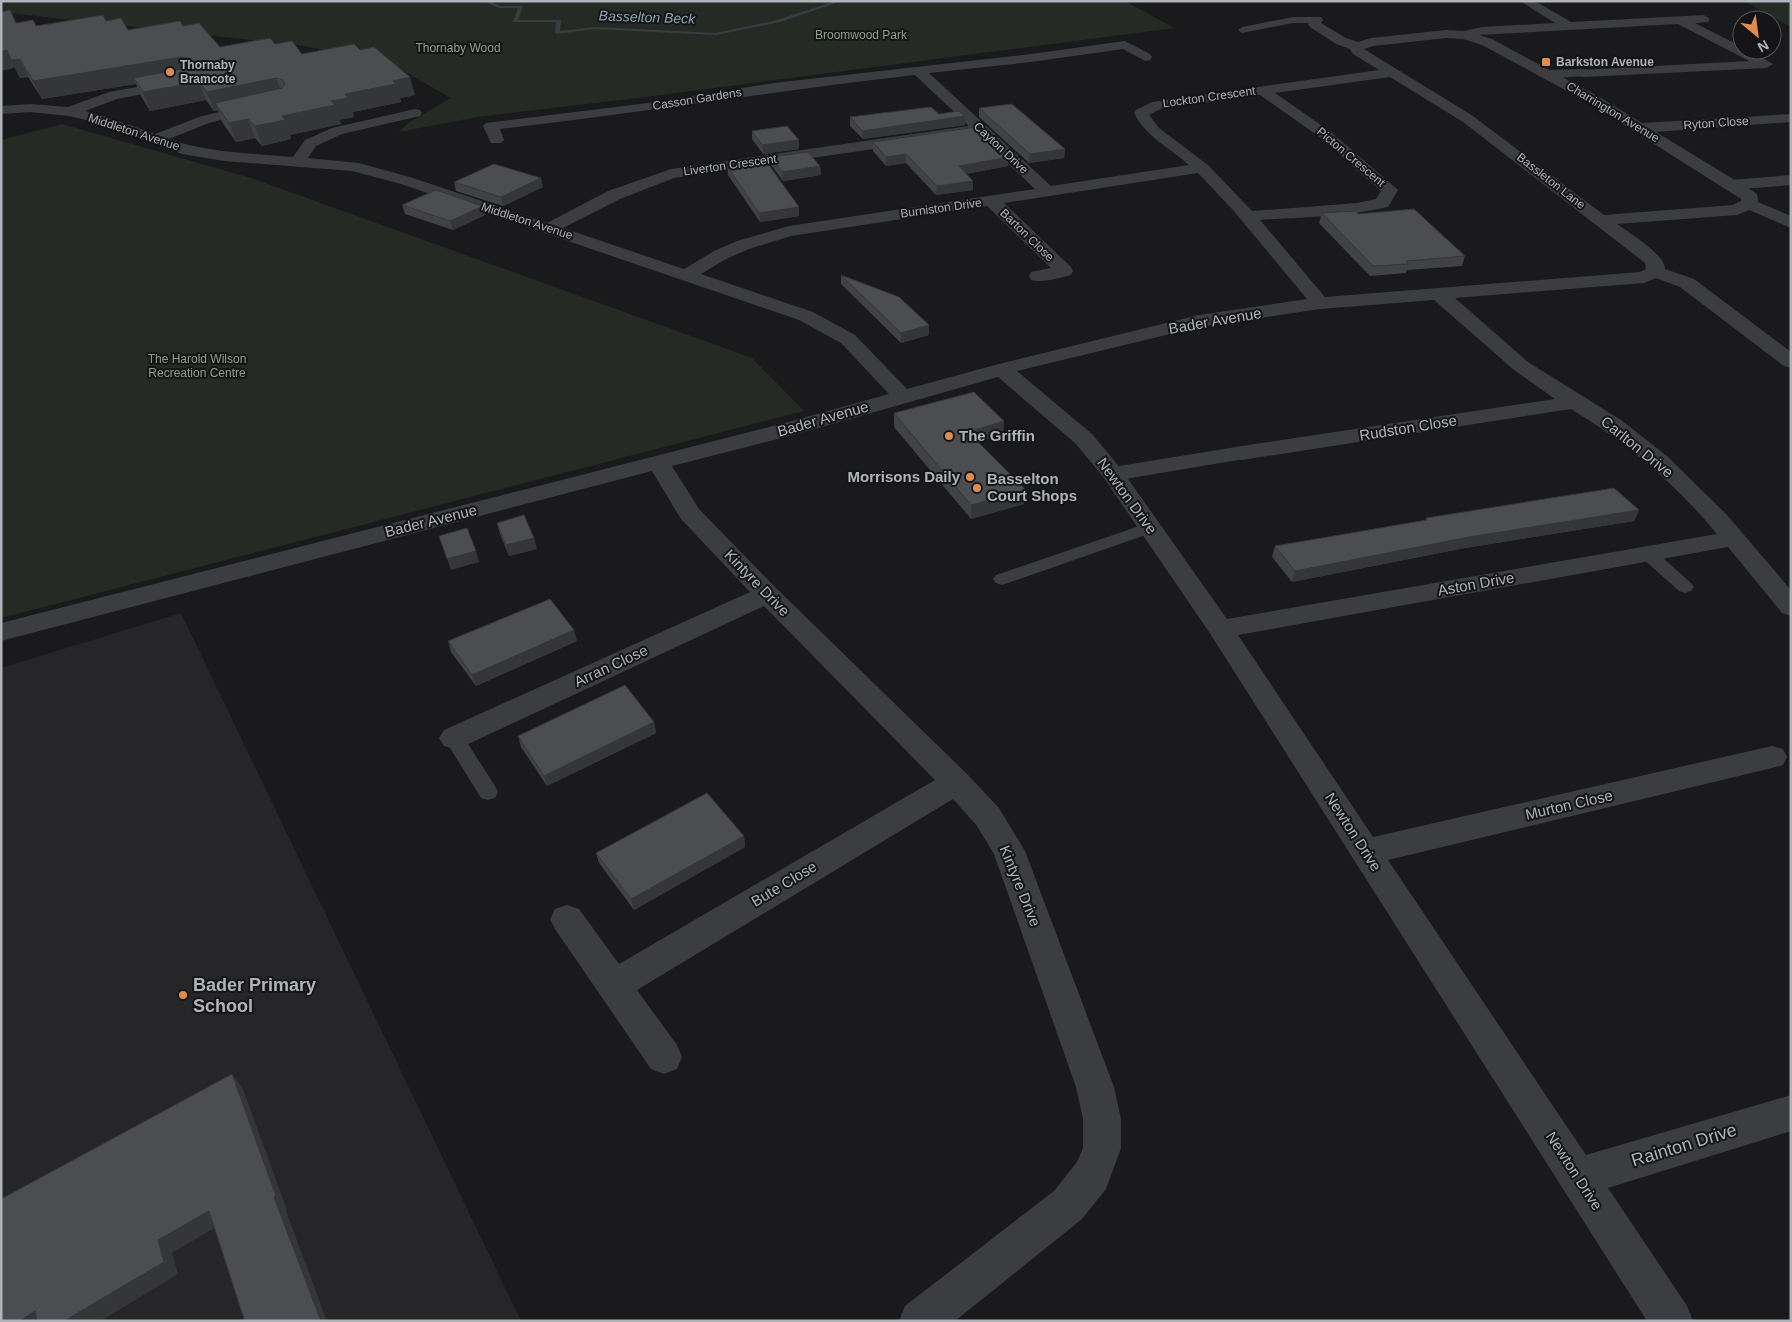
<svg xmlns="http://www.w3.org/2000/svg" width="1792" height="1322" font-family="Arial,sans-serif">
<rect width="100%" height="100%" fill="#1a1a1c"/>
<!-- built -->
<path fill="#262628" d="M181,613L521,1321H1V668Z"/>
<!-- green -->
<path fill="#252b24" d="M1,1H1125L1174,28L638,98L477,117L399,132L410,122L451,98L395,66L305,46L1,12Z
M1744,1H1791V27Z
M62,124L251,178L752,358L804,411L1,618V140Z"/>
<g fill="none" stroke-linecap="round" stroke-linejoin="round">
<!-- stream -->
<path fill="#353f43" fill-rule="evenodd" d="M483,1H489L500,6H523L518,20H561L560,31L595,27L716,33L777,20L835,1H842L780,22L716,35L595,29L557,34L555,33L556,22H513L518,8H499Z"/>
<!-- service -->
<path fill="#3b3d40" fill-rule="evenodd" d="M1293,17H1317L1321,20L1317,23H1293L1242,33L1238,30L1242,27Z
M1151,522L1157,523L1159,527L1157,531L1008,583L1002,585L996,583L993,579L996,575Z
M1647,548L1653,549L1691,583L1694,587L1691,591L1685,593L1679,591L1641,557L1638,553L1641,549Z
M454,731L461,733L495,786L498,792L495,798L488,800L481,798L447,743L444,738L447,733Z"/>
<!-- pedestrian -->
<path fill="#3b3d40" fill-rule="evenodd" d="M1584,69L1589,70L1591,73L1589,76L1548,78L1541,74L1548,70Z
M1791,175V185L1731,190L1725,188L1723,185L1725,182L1731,180Z
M1242,446L1250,448L1253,453L1250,458L1113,481L1105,479L1101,474L1105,469L1113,467Z"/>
<!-- minor -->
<path fill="#3b3d40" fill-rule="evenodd" d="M1520,1H1535L1571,22L1704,15L1710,19L1708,22L1695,23L1742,47V50H1749L1773,64L1766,68L1584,77L1579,76L1577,73L1579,70L1749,61L1678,24L1479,35L1492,39L1601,98L1642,123L1791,114V122L1656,132L1756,193L1758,197V202L1791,216V228L1749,210L1737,215L1617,224C1629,233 1665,254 1665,269L1694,279L1791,352V368L1784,366L1680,287L1656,278L1644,283L1455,298L1528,362L1621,420L1668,457L1727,515L1791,590V616L1782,613L1728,547L1238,635L1373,837L1772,746L1783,749L1787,757L1783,765L1772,768L1388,860L1586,1155L1791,1095V1131L1608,1188L1687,1306L1693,1321H1647L1211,635L1104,478L1076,444L998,377L797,434L672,466L699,509L776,588L967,774L999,808L1025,851L1114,1087L1121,1119V1148L1106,1189L1082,1219L955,1321H899L905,1306L1054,1191L1077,1162L1083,1148V1119L1076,1087L994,854L977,826L953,799L637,990L677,1045L682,1057L677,1069L664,1074L651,1069L555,929L550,919L555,909L567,905L579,909L619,964L935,780L764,606L464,746L454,749L444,746L439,738L444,730L750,592L681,519L652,471L1,641V623L781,424L889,394L841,343L799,320L401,184L352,171L224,161L182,154L94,122L69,116L30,112L1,114V106L30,104L68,107L109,92L176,80L181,81L183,84L181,87L117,99L85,111L104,116L155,134L199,117L255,103L260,104L262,107L260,110L209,123L169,139C208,153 252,153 293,157L305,140L332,128L415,109L420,110L422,113L420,116L342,134L316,146L308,158L359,163L413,178L547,223L608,191L671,169L969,126L915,75C776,91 638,113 500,129L504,140L501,143H491L483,126L486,123L648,103L774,83L1031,54L1125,41L1150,54L1152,57L1150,60L1145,61L1123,49L1031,62L929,73L1051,186L1189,165C1170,148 1146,137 1134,113L1136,110L1152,102L1379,70L1353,54L1350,49L1336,44L1310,27L1308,24L1313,17H1321L1323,20L1321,23L1346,38L1358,42L1371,38L1446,30L1464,31L1482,27L1555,23ZM1446,38L1463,39L1482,45L1591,104L1741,199V201L1733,205L1604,215L1473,116L1364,49L1373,46ZM1390,77L1463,122L1645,263L1646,269L1640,272L1325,297L1260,220C1303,217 1346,217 1388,207L1398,190L1331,132L1275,93ZM1260,95L1321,138L1381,191L1376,199L1357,203L1252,211L1208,165L1159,128L1149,115L1161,109ZM977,134L1035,189L789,226L737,241L714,251L684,269L563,228L620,199L674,178ZM1198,173L1233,210L1307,299L1199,315L995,365L907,389L855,335L813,312L701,274L726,259L749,249L791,236L987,206L1051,268L1031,272L1029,276L1031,280C1044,283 1058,278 1071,275L1073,271L1071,267L1004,203ZM1434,300L1514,370L1555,399L1242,446L1234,448L1231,453L1234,458L1242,460L1571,409C1626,442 1676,484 1717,534L1227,619L1121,469L1092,434L1017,371L1199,327L1320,309Z"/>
</g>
<!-- wall -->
<path fill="#414245" d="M106,21L128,30L183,26L220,47L275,44L302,54L360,50L415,95L400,98L401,102L353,112L354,117L339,120L341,124L290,135L291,139L262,146L255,138L236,142L222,122L218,110L214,111L206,100L150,111L141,96L136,84L42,99L28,77L20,78L15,68L16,23L36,26Z
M979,108L1065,149L1064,158L1029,163L979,117Z
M939,114L965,125L863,139L850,126V117Z
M752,131L799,149L763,154L752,139Z
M873,142L1009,157L1008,166L966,174L973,190L936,195L906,163L886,166L873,151Z
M771,157L820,166L821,175L783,181L772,166Z
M727,166L799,216L760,222L728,175Z
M454,182L543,187L503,206L456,191Z
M402,205L483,206L485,215L453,230L405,214Z
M1322,213L1358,214L1465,256L1462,266L1407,270L1406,273L1370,276L1319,223Z
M841,275L929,335L901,343L841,284Z
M894,413L1004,421L1003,434L978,442L1024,504L971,519L894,427Z
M1639,510L1634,521L1465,548L1292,582L1272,557L1275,546L1426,520V518Z
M497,523L537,549L509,556L500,534Z
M448,641H577L476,686L451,652Z
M654,722L656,733L547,786L521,747L518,736Z
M744,836L745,847L634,910L599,863L596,853Z"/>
<!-- shaded-wall -->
<path fill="#353638" d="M7,50L20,59L28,77L20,78L15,68L1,71V51Z
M181,57L187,75L134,78L136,84L42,99L33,81Z
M410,77L415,95L400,98L401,102L353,112L354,117L339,120L341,124L290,135L291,139L262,146L255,126L282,116L331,101L345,94L393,81Z
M276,78L283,96L215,103L218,110L214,111L207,92Z
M199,82L206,100L150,111L143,92Z
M965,116V125L863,139L862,131Z
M248,119L255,138L236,142L229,123Z
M799,140V149L763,154L762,145Z
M1065,149L1064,158L1029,163L1030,154Z
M906,154V163L886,166V157Z
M1009,157L1008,166L959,175V166Z
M820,166L821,175L783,181L782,172Z
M541,178L543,187L503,206L501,197Z
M973,181V190L936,195L937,186Z
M483,206L485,215L453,230L450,221Z
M799,207V216L760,222L759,213Z
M929,325V335L901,343V333Z
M1004,421L1003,434L968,445V432Z
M1026,490L1024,504L971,519V505Z
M1639,510L1634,521L1465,548L1292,582L1295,571L1469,537Z
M534,538L537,549L509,556L506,545Z
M476,551L479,562L451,570L447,559Z
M574,630L577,641L476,686L472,675Z
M654,722L656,733L547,786L544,776Z
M744,836L745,847L634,910L631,899Z
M232,1074L243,1089L287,1210L286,1211L327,1321H321L274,1197Z
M209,1211L221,1224L172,1253L178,1274L101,1321H64L158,1240Z
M35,1311L48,1321H20Z"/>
<!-- building -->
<path fill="#4c4d50" stroke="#353638" d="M10,10L16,23L33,20L36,26L103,15L106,21L121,18L128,30L180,21L183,26L199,23L220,47L270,38L275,44L292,41L302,54L354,44L360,50L374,47L410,77L393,81L396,84L345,94L348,98L331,101L335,105L282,116L285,120L255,126L248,119L229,123L215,103L282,88L285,85L283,80L276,78L207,92L199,82L143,92L134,78L185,68L189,62L186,58L181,57L33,81L20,59L11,60L7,50L1,51V12Z
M1012,104L1065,149L1030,154L979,108Z
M931,107L939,114L959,111L965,116L862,131L850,117Z
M787,126L799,140L762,145L752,131Z
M977,127L1009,157L959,166L973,181L937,186L906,154L886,157L873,142Z
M808,152L820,166L782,172L771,157Z
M766,161L799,207L759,213L727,166Z
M494,164L541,178L501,197L454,182Z
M436,190L483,206L450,221L402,205Z
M1414,209L1465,256L1406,261L1408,264L1373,266L1322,213L1355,211L1358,214Z
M841,275L899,297L929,325L901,333Z
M974,392L1004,421L968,432L1026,490L971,505L894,413Z
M1614,488L1639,510L1469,537L1295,571L1275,546L1427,520L1426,518Z
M524,515L534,538L506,545L497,523Z
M467,528L476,551L447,559L439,536Z
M550,599L574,630L472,675L448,641Z
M625,685L654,722L544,776L518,736Z
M707,793L744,836L631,899L596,853Z
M232,1074L276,1196L274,1197L321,1321H241L244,1319L209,1211L158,1240L164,1262L64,1321H37L35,1311L20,1321H1V1199Z"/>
<!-- markers -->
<g fill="#dd8d50" stroke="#151517" stroke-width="2">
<rect x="1541" y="57" width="10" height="10" rx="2.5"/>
<circle cx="170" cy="72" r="5"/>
<circle cx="949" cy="436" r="5"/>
<circle cx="970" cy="477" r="5"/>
<circle cx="977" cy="488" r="5"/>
<circle cx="183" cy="995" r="5"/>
</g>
<g text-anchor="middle" stroke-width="4" stroke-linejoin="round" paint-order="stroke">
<!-- far-park labels -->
<g font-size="12" fill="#8ca287" stroke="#151517">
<text x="861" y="39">Broomwood Park</text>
<text x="458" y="52">Thornaby Wood</text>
<text x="197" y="363">The Harold Wilson<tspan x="197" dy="14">Recreation Centre</tspan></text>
</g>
<!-- far-poi labels -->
<g font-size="12" font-weight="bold" fill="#aeb4b9" stroke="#151517" text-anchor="start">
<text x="1556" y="66">Barkston Avenue</text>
<text x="180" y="69">Thornaby<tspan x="180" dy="14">Bramcote</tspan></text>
</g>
<!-- far-street labels -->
<g font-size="12" fill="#aeb4b9" stroke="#151517">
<text transform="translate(1209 97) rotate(-8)" y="4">Lockton Crescent</text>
<text transform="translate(697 99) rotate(-9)" y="4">Casson Gardens</text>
<text transform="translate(1613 112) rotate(31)" y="4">Charrington Avenue</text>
<text transform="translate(1716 123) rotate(-4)" y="4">Ryton Close</text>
<text transform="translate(134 132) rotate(18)" y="4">Middleton Avenue</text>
<text transform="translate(1001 148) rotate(43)" y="4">Cayton Drive</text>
<text transform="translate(1351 157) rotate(40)" y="4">Picton Crescent</text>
<text transform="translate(730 165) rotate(-8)" y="4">Liverton Crescent</text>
<text transform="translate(1551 181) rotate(38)" y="4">Bassleton Lane</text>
<text transform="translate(941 208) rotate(-8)" y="4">Burniston Drive</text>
<text transform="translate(527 221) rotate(18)" y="4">Middleton Avenue</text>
<text transform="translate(1027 235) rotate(44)" y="4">Barton Close</text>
</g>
<!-- far-water labels -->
<g font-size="14" font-style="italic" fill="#89a7b0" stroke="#151517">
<text transform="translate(647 17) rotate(2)" y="5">Basselton Beck</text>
</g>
<!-- street labels -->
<g font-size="15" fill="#aeb4b9" stroke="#151517">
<text transform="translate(1215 321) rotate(-10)" y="5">Bader Avenue</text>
<text transform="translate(823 419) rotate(-16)" y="5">Bader Avenue</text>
<text transform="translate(1408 428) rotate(-9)" y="5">Rudston Close</text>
<text transform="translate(1637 447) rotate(39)" y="5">Carlton Drive</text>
<text transform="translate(1127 496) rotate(54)" y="5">Newton Drive</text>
<text transform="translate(431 521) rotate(-14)" y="5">Bader Avenue</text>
<text transform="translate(757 583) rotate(46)" y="5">Kintyre Drive</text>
<text transform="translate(1476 584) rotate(-10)" y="5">Aston Drive</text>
<text transform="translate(611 666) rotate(-25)" y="5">Arran Close</text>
<text transform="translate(1569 805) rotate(-13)" y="5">Murton Close</text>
<text transform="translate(1353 832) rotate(57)" y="5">Newton Drive</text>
<text transform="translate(784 884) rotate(-31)" y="5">Bute Close</text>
<text transform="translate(1020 886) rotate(68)" y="5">Kintyre Drive</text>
<text transform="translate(1574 1171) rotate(57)" y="5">Newton Drive</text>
</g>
<!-- poi labels -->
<g font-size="15" font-weight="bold" fill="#aeb4b9" stroke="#151517" text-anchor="start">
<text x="959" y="441">The Griffin</text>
<text x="960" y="482" text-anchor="end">Morrisons Daily</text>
<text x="987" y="484">Basselton<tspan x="987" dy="17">Court Shops</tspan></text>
</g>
<!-- near-poi labels -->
<g font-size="18" font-weight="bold" fill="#aeb4b9" stroke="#151517" text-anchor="start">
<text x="193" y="991">Bader Primary<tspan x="193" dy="21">School</tspan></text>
</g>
<!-- near-street labels -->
<g font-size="18" fill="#aeb4b9" stroke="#151517">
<text transform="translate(1684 1145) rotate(-17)" y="6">Rainton Drive</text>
</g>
</g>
<!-- border -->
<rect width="1792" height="1322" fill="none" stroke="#aeb4b9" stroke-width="5"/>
<!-- north arrow -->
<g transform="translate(1757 35) rotate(151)"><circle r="24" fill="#151517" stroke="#525558"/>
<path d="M0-4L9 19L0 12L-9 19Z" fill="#dd8d50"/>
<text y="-8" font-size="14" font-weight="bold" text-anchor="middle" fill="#aeb4b9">N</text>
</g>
</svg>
